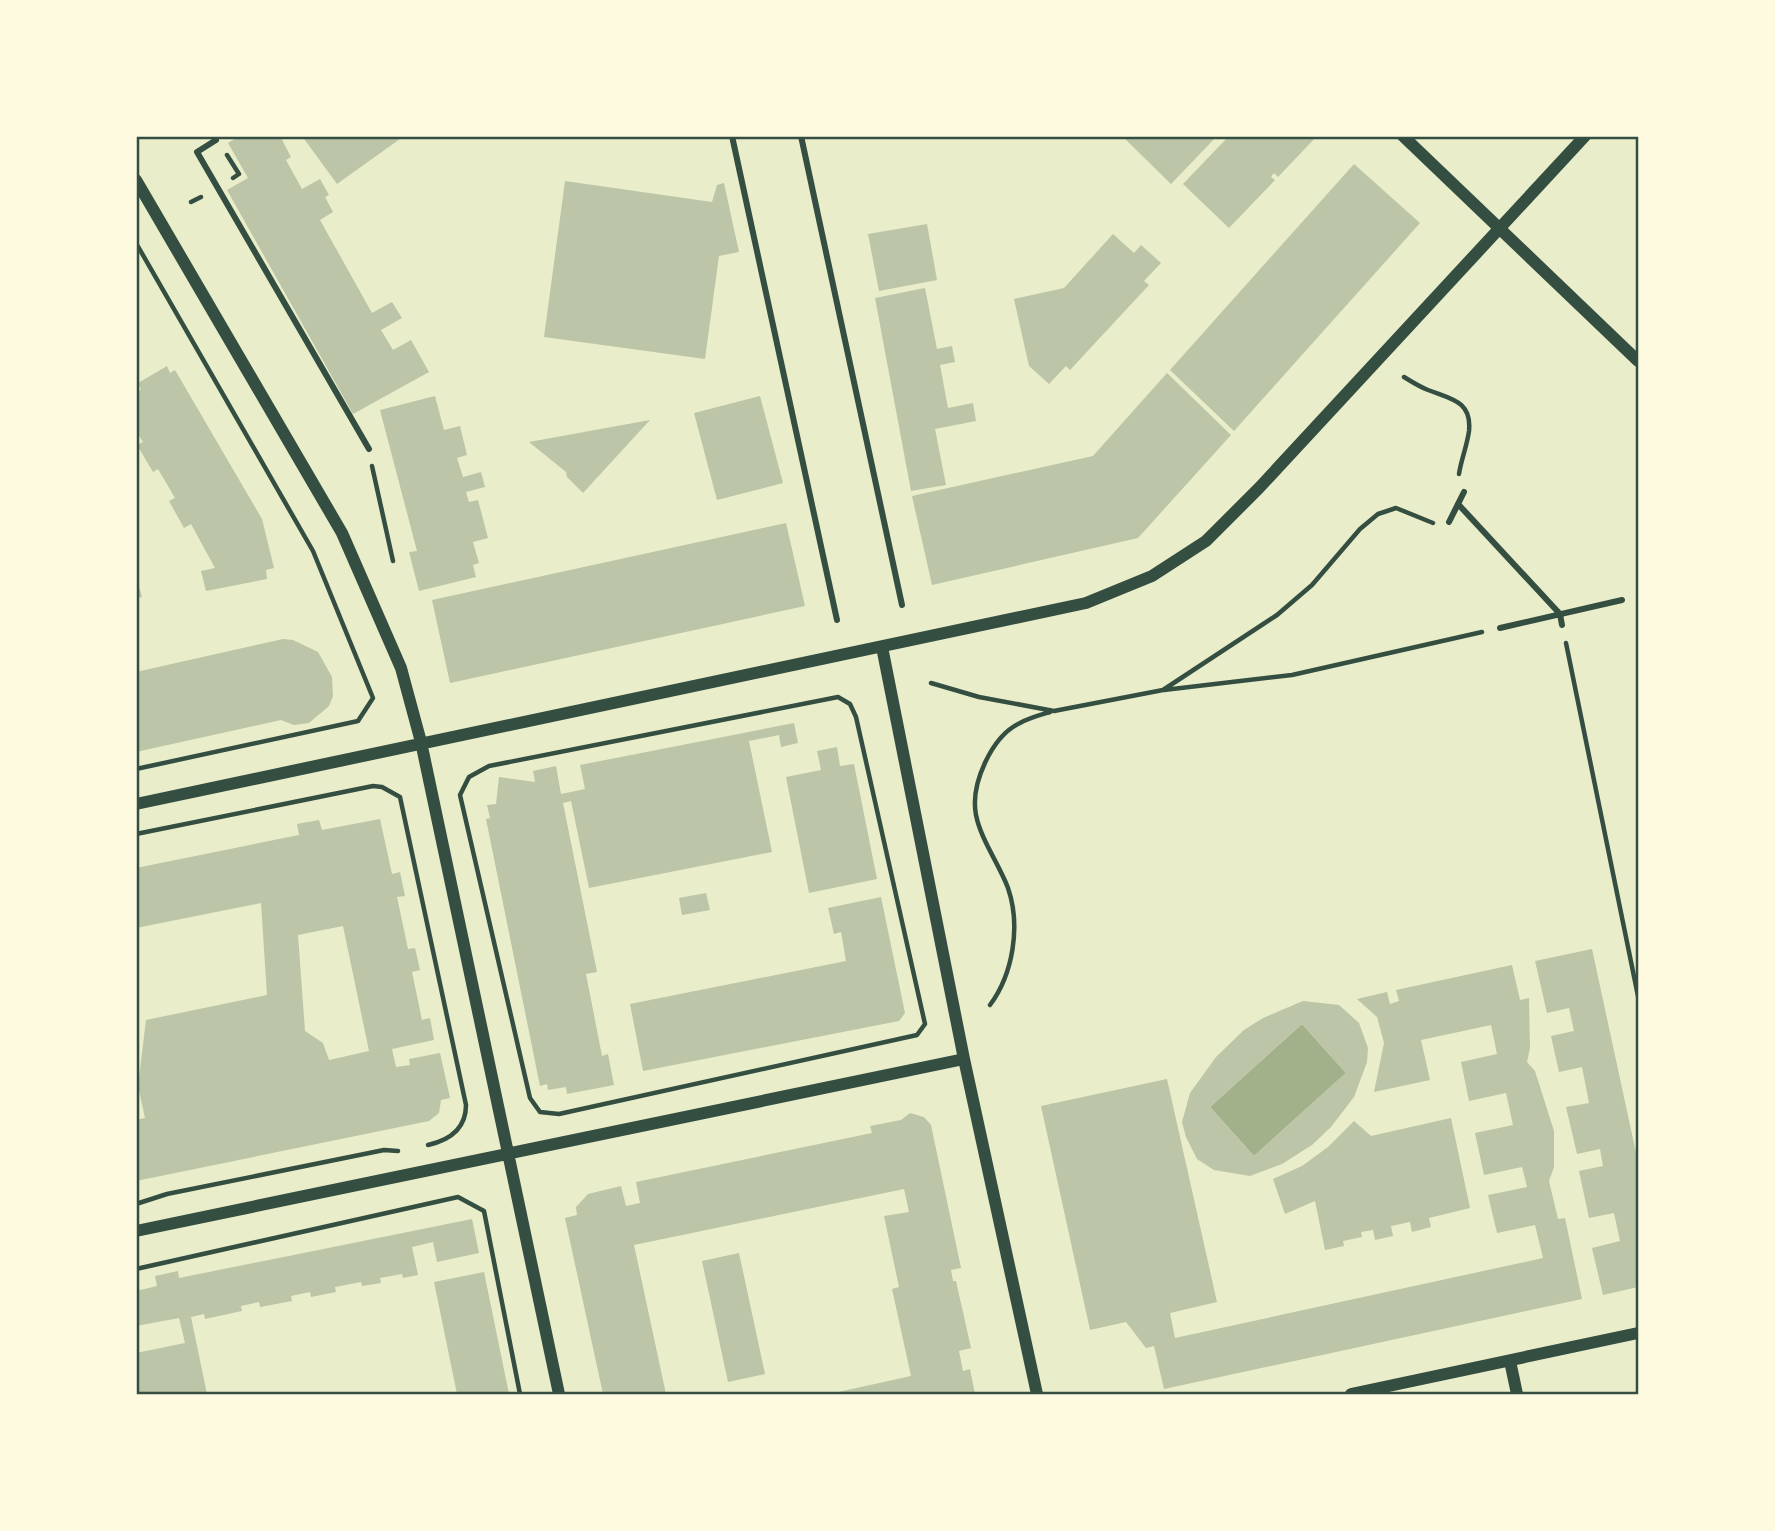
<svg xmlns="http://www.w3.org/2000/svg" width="1775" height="1531" font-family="'Sofia Sans Condensed',sans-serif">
<rect width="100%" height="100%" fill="#e9edc9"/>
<!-- water -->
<path fill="#a3b18a" d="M1302,1024L1346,1073L1254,1156L1210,1107Z"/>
<!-- building -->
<path fill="#bcc5a7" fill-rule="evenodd" d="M240,136H280L291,157L286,160L302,189L320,179L329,195L325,197L333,212L320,220L372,313L392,302L402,318L381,330L393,350L411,340L429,372L353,414L227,190L248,178L228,143Z
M302,136H404L337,184Z
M1122,136H1217L1171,184Z
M1229,136H1317L1278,177L1274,173L1271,177L1275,180L1229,228L1183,184Z
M1354,164L1420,223L1234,431L1170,370Z
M565,181L712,202L717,185L724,183L739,252L719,256L705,359L544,337Z
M927,224L937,280L879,291L868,234Z
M1113,234L1134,253L1141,245L1161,263L1144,281L1149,285L1070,370L1066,366L1049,384L1029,366L1014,299L1064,288Z
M925,288L937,349L952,346L955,362L940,365L948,408L973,403L976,421L935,429L946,485L911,491L875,298Z
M167,366L170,373L175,370L262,519L274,568L266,570L267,579L206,591L201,571L215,568L191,524L184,528L169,501L175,498L158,469L153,472L137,445L143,442L136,431V392L141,390L138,383Z
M1167,373L1231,435L1138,538L932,585L912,496L1093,456Z
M435,396L444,430L460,426L467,455L457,458L463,477L481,472L485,487L466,492L469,502L478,500L488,538L473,542L479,563L473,565L476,577L419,591L409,552L417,551L380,410Z
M760,396L783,483L717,500L694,413Z
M650,420L583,493L567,477L566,472L529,442Z
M786,523L805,606L450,683L432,600Z
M136,576L142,597L136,598Z
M283,639L293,640L318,652L332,677L333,696L329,706L309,723L294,725L281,720L136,752V672Z
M794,723L798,743L781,747L779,735L749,741L772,852L589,888L571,801L563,803L597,972L586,974L602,1056L608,1054L614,1085L567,1094L566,1087L548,1090L547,1084L540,1086L486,819L490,818L487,805L496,804L499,777L535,782L533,771L556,766L561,794L585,789L580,765Z
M837,747L840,766L854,764L877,879L809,893L786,777L821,770L817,751Z
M380,819L392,874L400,872L405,896L397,897L408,949L415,948L420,970L412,972L422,1020L430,1018L434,1040L392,1049L396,1067L410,1065L409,1059L440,1053L450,1098L441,1100L439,1113L429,1121L136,1181V1120L145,1118L138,1086L146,1020L267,995L261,903L136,928V868L299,835L297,824L319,820L322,830ZM343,926L369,1051L329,1060L323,1043L305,1031L298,935Z
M706,893L710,910L682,915L679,898Z
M881,897L905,1013L899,1021L643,1071L630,1004L846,961L841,932L834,934L828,908Z
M1592,949L1638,1162V1287L1603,1295L1592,1248L1620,1241L1614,1213L1589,1218L1579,1171L1603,1166L1600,1149L1577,1154L1566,1107L1589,1103L1582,1067L1559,1072L1551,1036L1574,1031L1569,1008L1547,1013L1535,961Z
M1512,965L1520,1000L1529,998L1530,1048L1527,1062L1535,1071L1554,1131V1167L1549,1181L1558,1219L1565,1218L1582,1299L1164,1389L1154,1346L1146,1348L1126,1322L1090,1330L1041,1106L1167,1079L1217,1302L1170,1313L1175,1338L1543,1258L1535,1225L1497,1233L1488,1195L1527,1187L1522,1167L1484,1175L1475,1133L1513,1125L1506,1093L1469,1101L1461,1062L1497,1054L1491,1025L1421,1040L1430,1080L1374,1092L1384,1043L1377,1017L1357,999L1387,992L1390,1004L1399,1001L1396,990Z
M1303,1001L1339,1005L1359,1023L1368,1048L1367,1062L1354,1097L1331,1127L1312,1145L1282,1164L1250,1176L1214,1170L1197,1159L1186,1137L1182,1122L1190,1093L1216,1057L1244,1030L1263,1018ZM1302,1024L1346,1073L1254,1156L1210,1107Z
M910,1113L924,1117L931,1125L961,1268L951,1270L953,1281H956L971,1348L959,1351L963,1371L970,1369L975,1394H829L911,1376L892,1289L899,1287L884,1216L909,1212L904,1189L634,1245L666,1394H603L565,1218L577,1215L576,1207L588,1194L621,1186L626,1206L640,1203L636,1182L872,1133L870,1126L901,1120Z
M1451,1118L1470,1208L1429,1218L1431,1227L1412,1232L1410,1222L1391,1226L1393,1236L1375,1240L1373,1230L1361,1232L1362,1237L1343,1241L1344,1246L1325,1250L1315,1201L1285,1214L1273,1179L1302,1166L1328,1147L1354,1121L1371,1136Z
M472,1219L479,1253L437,1262L433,1242L412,1247L418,1275L403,1278L402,1274L380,1278L381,1283L362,1286L361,1282L335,1287L336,1292L311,1297L310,1292L291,1296L292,1301L260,1307L259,1302L241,1306L242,1311L205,1319L204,1314L191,1317L207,1394H136V1353L185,1343L179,1318L136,1326V1291L157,1286L155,1276L178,1271L179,1278Z
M739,1253L765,1374L728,1382L702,1261Z
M484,1272L509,1394H457L434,1282Z"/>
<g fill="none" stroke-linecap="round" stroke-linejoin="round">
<!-- path -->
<path stroke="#344e41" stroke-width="4.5" d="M227,155L239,174L233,178
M191,202L201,197
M136,243L313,551L373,698L358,721L136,769
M1404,377C1412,382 1420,387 1428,390C1451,399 1472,401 1469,431C1467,446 1461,460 1459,474
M372,466L393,561
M1566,643L1638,996
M931,683L979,697L1054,711L1163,690L1277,615L1312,585L1360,529L1378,514L1396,508L1433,523
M1164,690L1292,675L1482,632
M838,697L850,704L856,717L925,1024L917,1035L559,1114L540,1112L530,1098L460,795L469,777L489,766Z
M136,834L373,786L382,787L400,797L466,1105C466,1129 450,1140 428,1145
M990,1005C1013,974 1021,926 1008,888C999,864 981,840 976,815C970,784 992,736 1020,723C1029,718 1040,715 1050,712
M136,1204L167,1194L384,1150L398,1151
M136,1269L458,1197L484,1211L520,1394"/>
<!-- pedestrian -->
<path stroke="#344e41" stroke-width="6" d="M214,136L216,140L197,152L369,449
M732,136L837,620
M801,136L902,605
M1458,504L1560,614L1562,625
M1449,522L1464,492
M1500,628L1622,600"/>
<!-- tertiary -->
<path stroke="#344e41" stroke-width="12" d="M1403,136L1638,361
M136,180L342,533L401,668L421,742L559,1394
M882,647L964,1059L1037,1394
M136,804L1086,603L1152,576L1206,541L1259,488L1585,136
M136,1231L964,1059
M1510,1361L1517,1394
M1351,1394L1638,1333"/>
</g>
<!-- border -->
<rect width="1775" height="1531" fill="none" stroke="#fefae0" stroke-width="276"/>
<rect x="138" y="138" width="1499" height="1255" fill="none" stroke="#344e41" stroke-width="2.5"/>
</svg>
